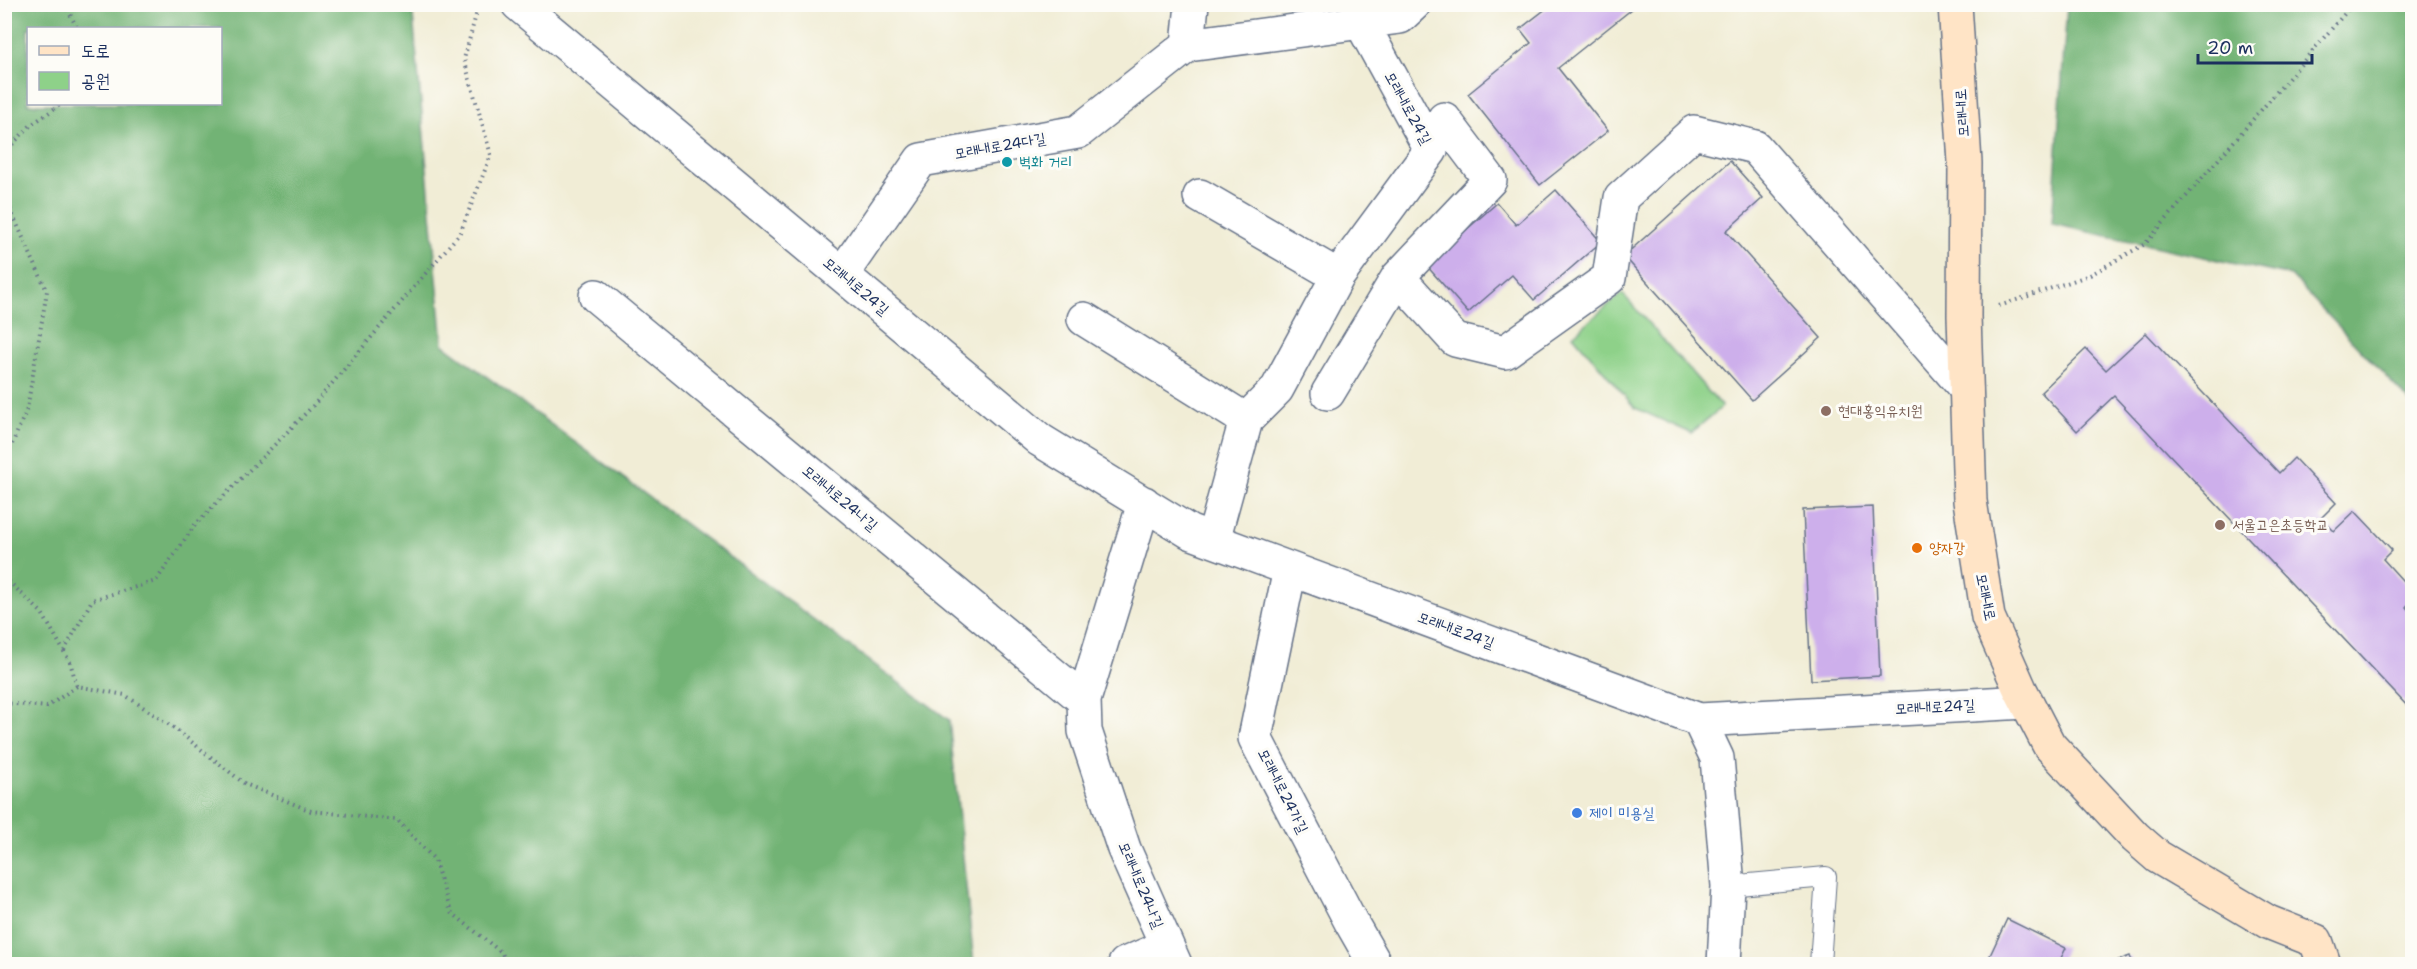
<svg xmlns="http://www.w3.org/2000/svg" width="2417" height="969" font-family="'Shantell Sans','Poor Story',sans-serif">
<rect width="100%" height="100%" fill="#fdfcf7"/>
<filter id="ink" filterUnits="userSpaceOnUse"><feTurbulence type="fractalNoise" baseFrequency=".0167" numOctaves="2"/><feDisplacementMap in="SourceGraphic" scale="12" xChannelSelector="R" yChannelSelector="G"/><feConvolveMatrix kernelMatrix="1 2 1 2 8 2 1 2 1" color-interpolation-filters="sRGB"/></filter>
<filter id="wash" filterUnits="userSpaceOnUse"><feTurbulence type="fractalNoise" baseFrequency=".008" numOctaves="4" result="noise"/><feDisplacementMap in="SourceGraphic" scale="24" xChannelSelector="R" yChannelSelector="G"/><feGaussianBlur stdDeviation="1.35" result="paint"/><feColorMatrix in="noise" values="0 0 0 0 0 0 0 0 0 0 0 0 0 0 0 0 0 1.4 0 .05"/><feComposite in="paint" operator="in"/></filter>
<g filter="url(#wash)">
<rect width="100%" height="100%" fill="#f1edd6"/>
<!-- green -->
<path fill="#8ed189" stroke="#548074" stroke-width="1.5" d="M1622,293L1722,407L1691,433L1635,408L1573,335Z"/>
<!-- forest -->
<path fill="#72b375" stroke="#46716a" stroke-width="1.5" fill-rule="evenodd" d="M5,4L412,5L443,344L949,720L974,964H5ZM28,28H220V104H28Z
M2067,5H2412V404L2291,276L2052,224Z"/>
<g id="blocks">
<!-- building -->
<path fill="#cdafeb" d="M1551,5H1637L1558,68L1608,131L1540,185L1468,94L1531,43L1520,29Z
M1730,161L1763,198L1726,231L1821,338L1752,400L1624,256Z
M1556,190L1601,242L1534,300L1512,275L1468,313L1426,265L1497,203L1516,225Z
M2146,333L2279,473L2294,458L2336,503L2321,518L2334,531L2355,511L2392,550L2383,559L2412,591V600L2406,607L2412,614V711L2114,396L2077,431L2041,392L2086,349L2106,370Z
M1873,507L1880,676L1811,680L1803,510Z
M2007,919L2066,948L2058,964H1986Z
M2130,956L2133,964H2108Z"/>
</g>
</g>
<g filter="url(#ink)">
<use href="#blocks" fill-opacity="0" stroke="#667288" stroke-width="1.5"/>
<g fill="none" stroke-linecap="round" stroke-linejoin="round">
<defs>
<path id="service" d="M1728,886L1826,877L1820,964"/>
<path id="minor" d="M518,4L1040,440L1190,532L1699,720L2026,702
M1188,45L1400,17L1414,4
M1444,119L1490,180L1398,277L1455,340L1505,352L1609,278L1621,198L1694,132L1755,147L1966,389
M1200,196L1338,276
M842,274L921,160L1078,132L1188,45L1192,4
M596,296L1084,700
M1084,319L1246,420
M1328,393L1398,277
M1144,503L1084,700L1085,731L1124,849L1175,964
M1213,540L1246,420L1277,389L1338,276L1431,150L1361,22
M1290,569L1255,738L1351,922L1375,964
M1699,720L1717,758L1728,886L1724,964
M1125,964L1167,946"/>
<path id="secondary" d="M1955,4L1965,163L1964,316L1970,501L1988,617L2020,689L2049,745L2135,837L2158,857L2268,922L2316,941L2324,964"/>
</defs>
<!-- service casing -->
<use href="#service" stroke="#667288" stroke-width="22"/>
<!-- minor casing -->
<use href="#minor" stroke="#667288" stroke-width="36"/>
<!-- secondary casing -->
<use href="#secondary" stroke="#667288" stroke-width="36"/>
<!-- path -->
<path stroke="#667288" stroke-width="4" stroke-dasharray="1.5 4.5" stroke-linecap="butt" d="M65,4L77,28
M2408,4L2412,7
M4,153L31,125L61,104
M4,186L11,211L47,291L27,409L4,463
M1999,306L2090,275L2145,244L2353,4
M4,577L42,613L70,662L77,686L125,695L174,728L245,784L311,811L397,820L434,859L451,912L502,953L506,964
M64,651L92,600L156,581L195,525L312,407L460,233L491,155L464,59L479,4
M4,703L47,707L77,686"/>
<!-- service -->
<use href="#service" stroke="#fff" stroke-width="20"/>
<!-- minor -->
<use href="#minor" stroke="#fff" stroke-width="33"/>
<!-- secondary -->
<use href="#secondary" stroke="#ffe4c6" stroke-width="33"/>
</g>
</g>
<!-- markers -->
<circle fill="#0f9aa8" stroke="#fdfcf7" stroke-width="2" cx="1007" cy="162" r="6"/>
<g fill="#8d6e63" stroke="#fdfcf7" stroke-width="2">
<circle cx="1826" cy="411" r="6"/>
<circle cx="2220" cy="525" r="6"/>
</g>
<circle fill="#e8710a" stroke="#fdfcf7" stroke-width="2" cx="1917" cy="548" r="6"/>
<circle fill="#3f7fe0" stroke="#fdfcf7" stroke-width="2" cx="1577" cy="813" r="6"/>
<g text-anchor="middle" stroke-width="6" stroke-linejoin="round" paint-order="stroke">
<!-- street labels -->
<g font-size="15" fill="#1b2f5e" stroke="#fdfcf7">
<text transform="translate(1408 108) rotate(61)" y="5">모래내로24길</text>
<text transform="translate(1962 113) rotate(-94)" y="5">모래내로</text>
<text transform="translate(1000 146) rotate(-10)" y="5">모래내로24다길</text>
<text transform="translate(856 286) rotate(40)" y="5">모래내로24길</text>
<text transform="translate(840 498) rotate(40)" y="5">모래내로24나길</text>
<text transform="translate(1986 597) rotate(78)" y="5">모래내로</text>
<text transform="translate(1456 630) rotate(20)" y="5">모래내로24길</text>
<text transform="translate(1935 707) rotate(-3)" y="5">모래내로24길</text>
<text transform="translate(1283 791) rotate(63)" y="5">모래내로24가길</text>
<text transform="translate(1141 885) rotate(67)" y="5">모래내로24나길</text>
</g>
<!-- culture labels -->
<g font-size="15" fill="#0d838f" stroke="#fdfcf7" text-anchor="start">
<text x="1019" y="167">벽화 거리</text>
</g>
<!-- education labels -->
<g font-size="15" fill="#785e54" stroke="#fdfcf7" text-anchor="start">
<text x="1838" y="416">현대홍익유치원</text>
<text x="2232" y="530">서울고은초등학교</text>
</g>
<!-- food labels -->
<g font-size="15" fill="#c56008" stroke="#fdfcf7" text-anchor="start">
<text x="1929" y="553">양자강</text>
</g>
<!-- shop labels -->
<g font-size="15" fill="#366cbe" stroke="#fdfcf7" text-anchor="start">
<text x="1589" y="818">제이 미용실</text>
</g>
</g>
<!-- margin -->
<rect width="2417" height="969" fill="none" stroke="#fdfcf7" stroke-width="24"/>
<!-- legend -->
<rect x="27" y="27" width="195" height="78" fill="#fdfcf7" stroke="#a3aaba" stroke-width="1.5"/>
<rect x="39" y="46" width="30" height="9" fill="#ffe4c6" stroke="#a3aaba" stroke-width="1.5"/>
<text x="81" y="57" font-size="18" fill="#1b2f5e">도로</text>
<rect x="39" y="72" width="30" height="18" fill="#8ed189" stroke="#a3aaba" stroke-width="1.5"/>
<text x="81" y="87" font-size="18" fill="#1b2f5e">공원</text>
<!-- scale -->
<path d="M2198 54v9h114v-9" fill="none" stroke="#1b2f5e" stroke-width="3"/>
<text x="2207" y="54" font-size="18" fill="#1b2f5e" stroke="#fdfcf7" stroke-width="4.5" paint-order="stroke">20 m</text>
</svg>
